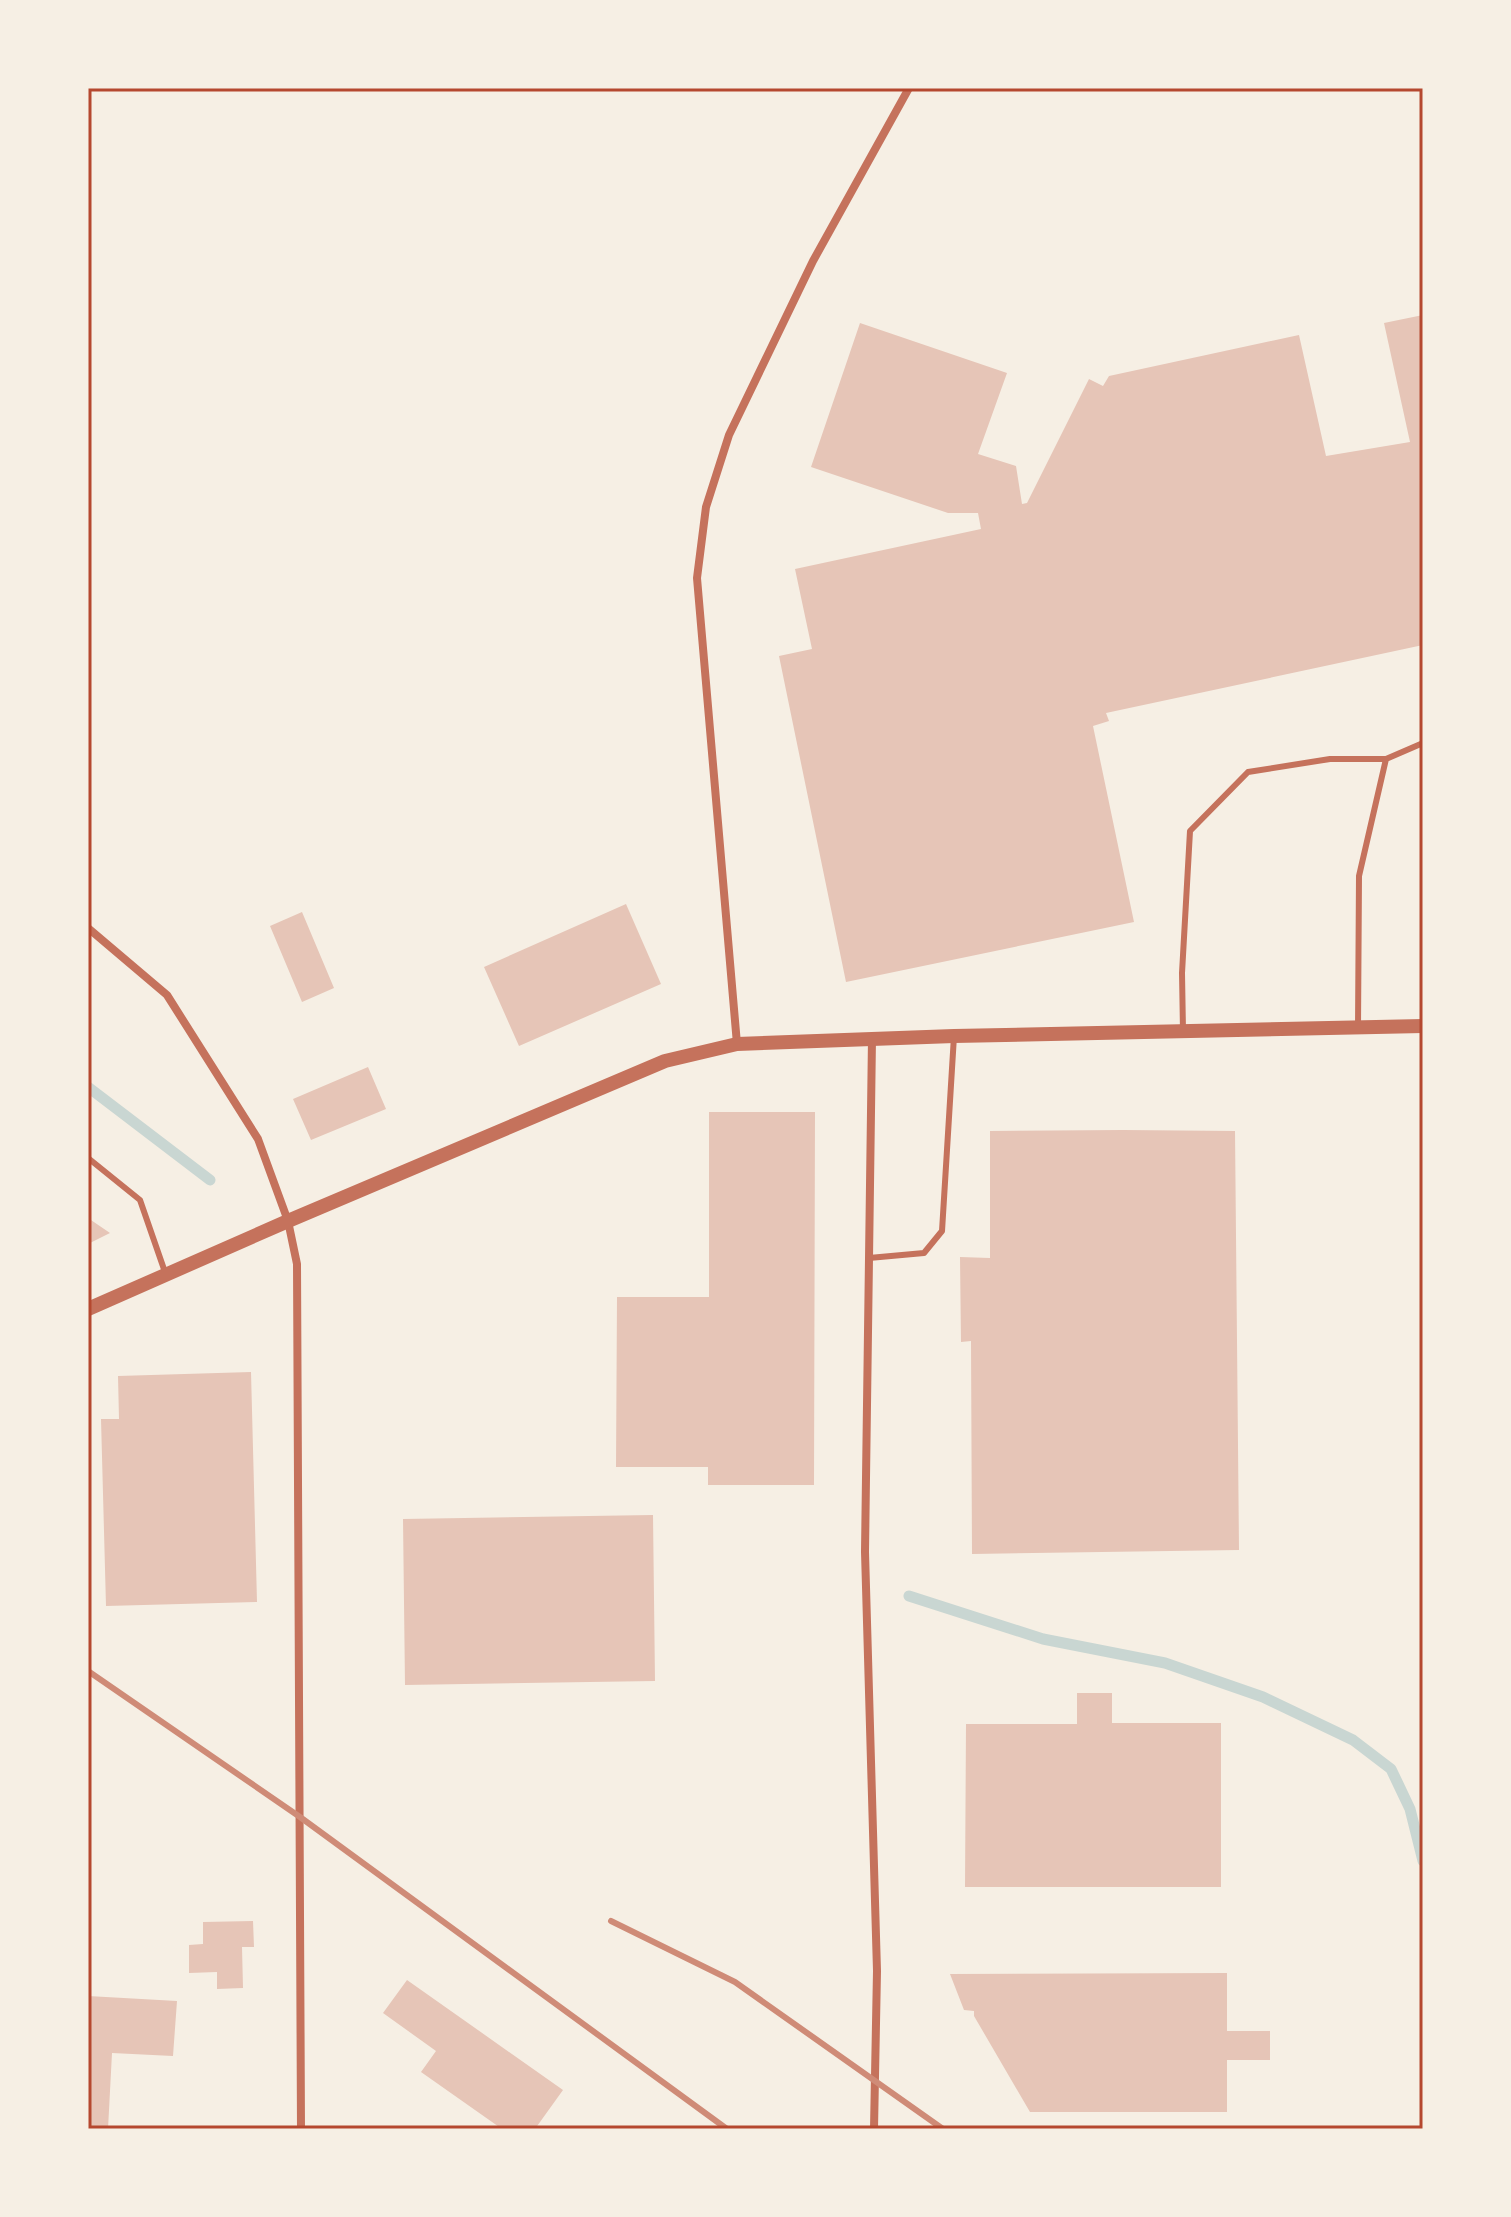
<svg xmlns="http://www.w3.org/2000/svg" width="1511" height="2217" font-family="'Fira Sans Condensed',sans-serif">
<rect width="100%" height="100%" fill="#f6efe4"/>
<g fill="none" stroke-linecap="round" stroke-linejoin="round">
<!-- stream -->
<path stroke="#c9d6d2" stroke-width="11" d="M88,1087L210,1180
M909,1596L1043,1639L1165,1663L1263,1697L1353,1740L1391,1769L1410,1809L1423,1861"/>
</g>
<!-- building -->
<path fill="#e6c5b7" d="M1423,315V645L1106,713L1109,721L1093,726L1134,922L846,982L779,656L812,649L795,569L981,529L978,513H948L811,467L860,323L1007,373L978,454L1016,466L1022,504L1027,503L1089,379L1103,386L1109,376L1299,335L1326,456L1410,442L1384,323Z
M626,904L661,984L519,1046L484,967Z
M302,912L334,988L302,1002L270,926Z
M368,1067L386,1109L311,1140L293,1099Z
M709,1112H815L814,1485H708V1467H616L617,1297H709Z
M1123,1130L1235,1131L1239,1550L972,1554L971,1341L961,1342L960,1257L990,1258V1131Z
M88,1218L110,1233L88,1244Z
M251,1372L257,1602L106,1606L101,1419H119L118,1376Z
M653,1515L655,1681L405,1685L403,1519Z
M1077,1693H1112V1723H1221V1887H965L966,1724H1077Z
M253,1921L254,1947H242L243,1988L217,1989V1972L189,1973V1945L203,1944V1922Z
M1227,1973V2031H1270V2060H1227V2112H1030L974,2016V2011L964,2010L950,1974Z
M407,1980L563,2090L535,2129H502L421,2072L436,2051L383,2013Z
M88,1996L177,2001L173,2056L112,2053L108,2129H88Z"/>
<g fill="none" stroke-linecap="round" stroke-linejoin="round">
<!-- service -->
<path stroke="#c5725c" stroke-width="6" d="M1358,1028L1359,876L1386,759L1423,743
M1183,1031L1182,973L1190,831L1248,772L1330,759H1386
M88,1158L140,1200L166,1275
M869,1258L924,1253L942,1231L954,1036"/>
<!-- minor -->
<path stroke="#c5725c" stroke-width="8" d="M88,928L167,995L258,1139L288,1221L297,1264L301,2129
M872,1038L865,1552L877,1971L874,2129
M737,1044L697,578L706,507L729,435L813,261L909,88"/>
<!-- tertiary -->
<path stroke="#c5725c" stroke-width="14" d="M88,1309L288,1221L665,1061L737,1044L954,1036L1423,1026"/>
<!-- rail -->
<path stroke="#cf8b77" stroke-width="6" d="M88,1671L300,1817L727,2129
M611,1921L735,1982L943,2129"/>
</g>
<!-- border -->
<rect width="1511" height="2217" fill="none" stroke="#f6efe4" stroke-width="180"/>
<rect x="90" y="90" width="1331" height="2037" fill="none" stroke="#b5482f" stroke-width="3"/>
</svg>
